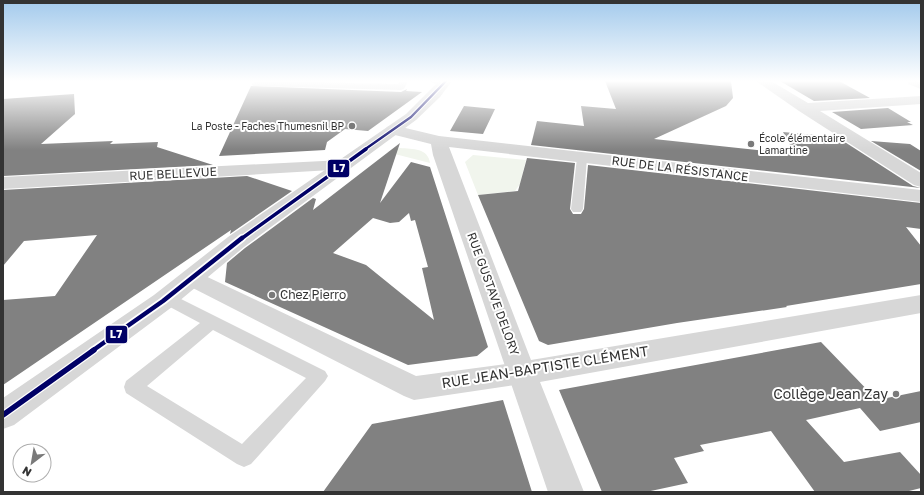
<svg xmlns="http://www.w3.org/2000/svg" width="924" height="495" font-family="'Golos Text',sans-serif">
<rect width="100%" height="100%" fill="#fff"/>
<!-- green -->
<path fill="#f1f5ed" d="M400,148C413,149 428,148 430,163L387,152Z
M473,155L526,160L520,184L515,191L478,195L465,162Z"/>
<!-- building -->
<path fill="#818181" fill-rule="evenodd" d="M605,81H731L733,98L726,106L654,139L795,154L783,132L837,137L913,186L921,188L531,145L537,121L584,126L581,106L616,109Z
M780,81H839L870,98L814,101Z
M251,86L401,92L407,89L406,91L422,92L368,131L345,129L327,142L325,150L219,156Z
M74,94L75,114L41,144L113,141L110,144L158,142L157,147L213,165L3,176V99Z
M464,106L495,109L483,134L450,131Z
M888,108L911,122H907L913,125L861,129L832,112Z
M871,141L910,144L921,151V171Z
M400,143L380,203L411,162L430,167L488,347L477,356L408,365L225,282L227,263L245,248L313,198L316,199L313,210ZM409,213L411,221L415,220L428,267L422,268L434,320L366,265L333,253L373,218L390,223L399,222Z
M527,158L575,163L570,209L573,214H581L584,209L588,165L921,203V229L906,227L921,246V284L786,306L787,307L677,323L548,345L539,341L478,195L518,191Z
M247,176L292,191L230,234L231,230L3,385V300L55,296L97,235L24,241L3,266V190Z
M821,342L877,400L921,391V422L880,431L860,408L806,420L844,462L900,452L921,475V488L905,492H815L771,431L700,445L704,451L674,458L688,483L646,492H602L559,390Z
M503,400L532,492H323L372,424Z"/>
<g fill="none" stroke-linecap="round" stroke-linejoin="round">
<!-- service -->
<path fill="#d7d7d7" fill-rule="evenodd" d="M256,81L398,84L400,81H408L404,89L401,90L253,86L252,84Z
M430,81H449V82C445,86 434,85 430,81Z
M582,155L587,158L583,209L581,212H573L571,209L577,158Z
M163,295L179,298L325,371L328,376L325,381L251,464L244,467L237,464L126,393L124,387L126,381L200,323L170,307L157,305L155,301L157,297ZM213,330L306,378L242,444L147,386Z"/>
<!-- pedestrian -->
<path fill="#d7d7d7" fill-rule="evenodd" d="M191,270L199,273L416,376L522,362L532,365L536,373L532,381L522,384L414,400L404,396L183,283L180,278L183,273Z"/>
<!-- minor -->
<path fill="#d7d7d7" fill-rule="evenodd" d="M756,81H771L808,103L921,96V104L820,111L921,173V187L914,185L799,111Z
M907,81H921V89L908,84Z
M393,125L439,136L921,190V202L449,147L531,360L921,295V313L540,382L584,492H548L433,155L431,144L387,133L385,130L387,127Z
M343,160L349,161L352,165L349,169L3,189V177Z"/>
<!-- tertiary -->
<path fill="#d7d7d7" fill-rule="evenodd" d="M439,81H452L440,97L416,120L244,247L172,307L14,425L3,429V398L154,295L228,237L406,114Z"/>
<defs>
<path id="bus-1-far3" d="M364,150L411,117L446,81"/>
<path id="bus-1-far2" d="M241,239L366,149"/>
<path id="bus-1-far1" d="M92,351L163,301L242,238"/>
<path id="bus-1" d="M3,415L94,350"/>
</defs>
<!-- bus-1-far3 casing -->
<use href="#bus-1-far3" stroke="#fff" stroke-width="4.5"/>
<!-- bus-1-far2 casing -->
<use href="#bus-1-far2" stroke="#fff" stroke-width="6"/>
<!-- bus-1-far1 casing -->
<use href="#bus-1-far1" stroke="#fff" stroke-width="8"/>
<!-- bus-1 casing -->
<use href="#bus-1" stroke="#fff" stroke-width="8"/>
<!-- bus-1-far3 -->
<use href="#bus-1-far3" stroke="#006" stroke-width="2.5"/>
<!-- bus-1-far2 -->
<use href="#bus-1-far2" stroke="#006" stroke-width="3.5"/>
<!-- bus-1-far1 -->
<use href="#bus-1-far1" stroke="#006" stroke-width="4.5"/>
<!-- bus-1 -->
<use href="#bus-1" stroke="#006" stroke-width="5.5"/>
</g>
<!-- sky -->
<linearGradient id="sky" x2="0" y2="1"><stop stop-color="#a3caec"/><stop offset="0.54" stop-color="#fff"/><stop offset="1" stop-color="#fff" stop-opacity="0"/></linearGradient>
<rect width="924" height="150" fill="url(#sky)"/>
<!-- markers -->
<g fill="#7a7a7a" stroke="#fff" stroke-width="1.5">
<circle cx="352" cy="126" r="4"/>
<circle cx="751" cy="144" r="4"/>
<circle cx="272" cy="295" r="4"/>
<circle cx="896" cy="394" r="4"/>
</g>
<g text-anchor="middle" stroke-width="4" stroke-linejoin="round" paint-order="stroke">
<!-- far-poi labels -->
<g font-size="10" fill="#333" stroke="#fff" text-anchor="end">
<text x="344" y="130">La Poste - Faches Thumesnil BP</text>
<text x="759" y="142" text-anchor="start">École élémentaire<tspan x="759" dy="12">Lamartine</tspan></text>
</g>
<!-- street labels -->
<g font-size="12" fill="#333" stroke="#fff">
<text transform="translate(680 169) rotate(7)" y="4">RUE DE LA RÉSISTANCE</text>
<text transform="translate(173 174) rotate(-3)" y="4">RUE BELLEVUE</text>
<text transform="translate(493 294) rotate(70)" y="4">RUE GUSTAVE DELORY</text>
</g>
<!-- poi labels -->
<g font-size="12" fill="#333" stroke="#fff" text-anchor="start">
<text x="280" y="299">Chez Pierro</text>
</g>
<!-- near-street labels -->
<g font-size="14" fill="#333" stroke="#fff">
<text transform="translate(545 367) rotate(-9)" y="5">RUE JEAN-BAPTISTE CLÉMENT</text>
</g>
<!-- near-poi labels -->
<g font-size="14" fill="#333" stroke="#fff" text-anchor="end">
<text x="888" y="399">Collège Jean Zay</text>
</g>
</g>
<g stroke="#fff" stroke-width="1.5">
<rect x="327" y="159" width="23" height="19" rx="4" fill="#006"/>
<rect x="105" y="325" width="23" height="19" rx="4" fill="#006"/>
</g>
<g font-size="11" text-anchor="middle" font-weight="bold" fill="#fff">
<text x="339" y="172">L7</text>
<text x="116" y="338">L7</text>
</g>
<!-- border -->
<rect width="924" height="495" fill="none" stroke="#333333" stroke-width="8"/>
<!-- north arrow -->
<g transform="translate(32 463) rotate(211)"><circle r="19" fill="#ffffff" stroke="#adadad"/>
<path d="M0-3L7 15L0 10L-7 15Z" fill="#7a7a7a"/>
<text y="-6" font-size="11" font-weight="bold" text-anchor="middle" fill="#333333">N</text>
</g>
</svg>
